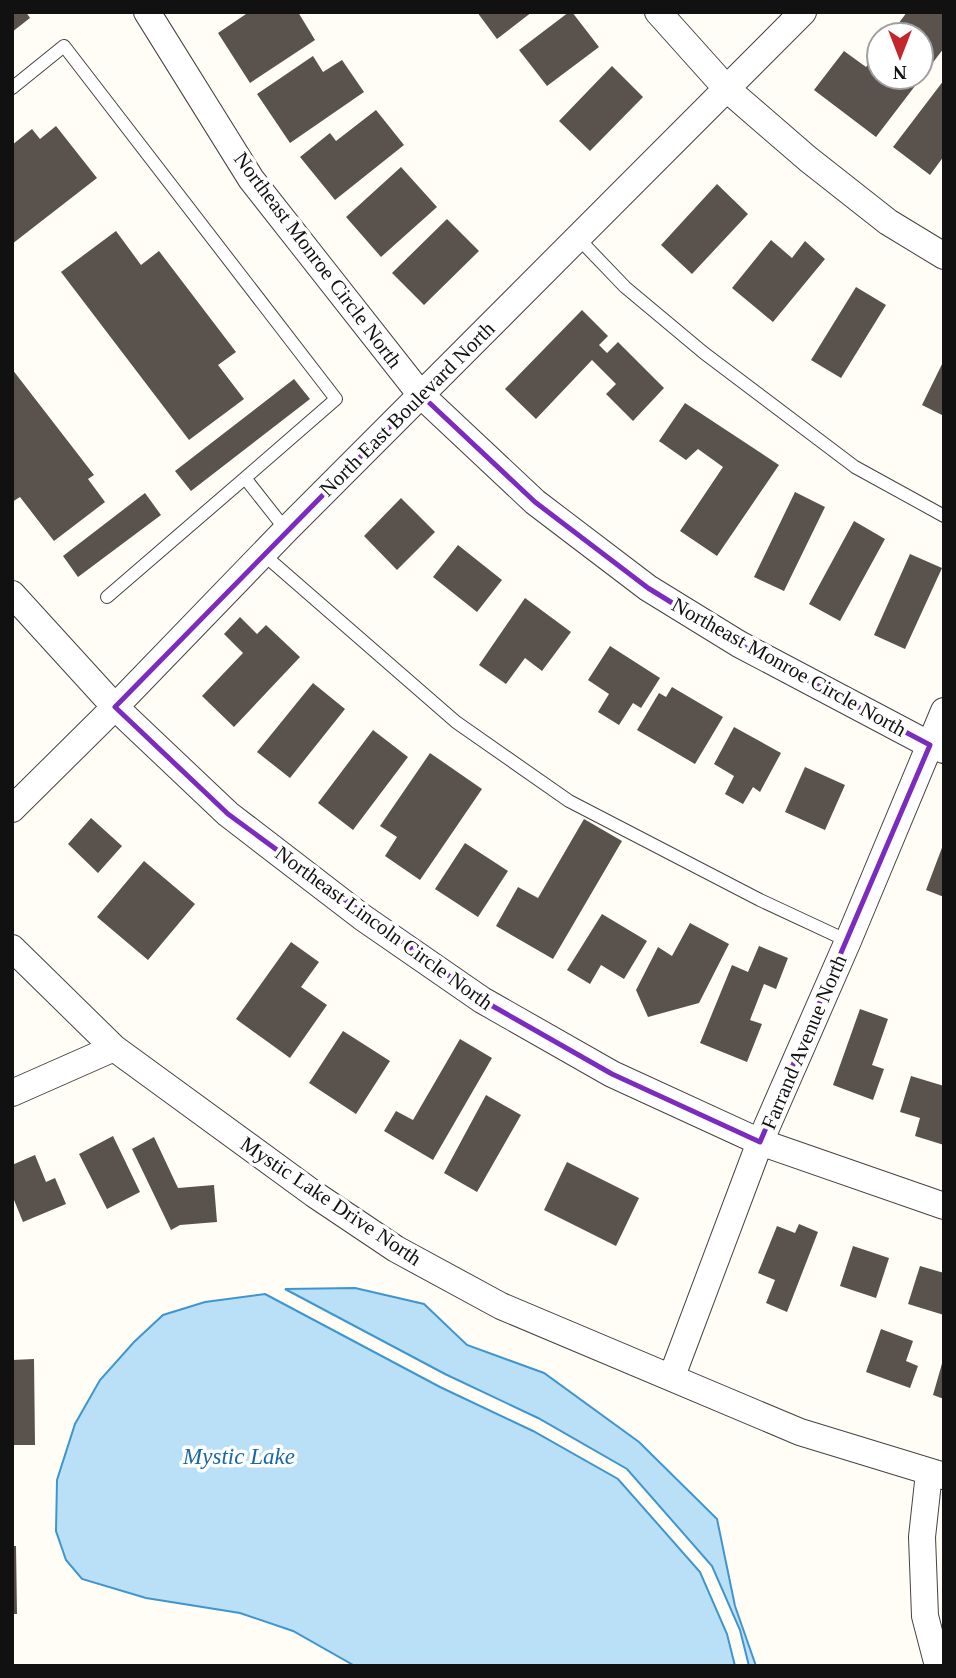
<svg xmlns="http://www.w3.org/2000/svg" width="956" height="1678" font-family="Georgia,serif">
<rect width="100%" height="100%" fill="#fffdf5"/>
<!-- water -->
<path fill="#b9e0f7" stroke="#3f96cf" stroke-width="2" d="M355,1288L424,1304L467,1345L544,1373L639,1442L717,1519L735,1606L756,1666H749L740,1630L712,1566L627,1469L538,1418L445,1374L285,1289Z
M265,1294L440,1387L533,1431L618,1479L700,1572L727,1634L735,1666H355L293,1631L240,1613L146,1598L82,1579L66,1560L56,1531L57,1480L75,1424L100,1380L134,1342L163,1315L205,1302Z"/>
<!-- building -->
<path fill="#5a524d" d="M12,12H26L30,18L12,32Z
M249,12H298L315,40L250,83L218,33Z
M477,12H532L497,39Z
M569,12H572L599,47L547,86L519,50Z
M907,12H940L944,15V48L876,137L814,90L844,51L866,67L879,50V77H921V35H890Z
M313,56L323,72L342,60L364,92L290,143L257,94Z
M612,66L643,97L590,151L559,121Z
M944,80V156L930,175L893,147Z
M376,110L404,145L335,200L300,157L330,133L336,141Z
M56,126L97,178L12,244V145L32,129L40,139Z
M401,167L437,207L381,257L346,217Z
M717,184L748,214L692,274L661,245Z
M447,219L479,251L424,305L392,273Z
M116,231L141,265L159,251L236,352L218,365L244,399L189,440L61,272Z
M771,240L792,258L805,241L825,259L773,322L732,288Z
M856,287L886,305L841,378L811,360Z
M582,310L608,336L599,345L607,353L618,342L664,388L633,421L606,394L616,384L592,360L536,419L505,389Z
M944,360V416L922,405Z
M12,369L94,475L88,479L105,502L54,541L20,497L12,502Z
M294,379L310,399L191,491L175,471Z
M685,403L779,465L717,556L680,531L723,467L698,449L686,460L659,441Z
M795,492L825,507L784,591L754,577Z
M145,493L161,515L78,577L63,556Z
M401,498L435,532L397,570L364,536Z
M854,521L885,539L840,621L809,604Z
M458,545L502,580L477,612L433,577Z
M910,554L942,568L905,649L874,635Z
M525,598L571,632L542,671L525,658L506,684L479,665Z
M240,617L257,634L266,625L300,657L234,727L202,696L243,653L224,634Z
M610,646L660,678L641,708L633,703L619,725L598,712L609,694L588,680Z
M313,683L345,709L290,778L257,752Z
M672,687L723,717L695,764L637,730L659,693L666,697Z
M734,727L781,753L760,792L753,787L743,804L725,794L734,776L714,764Z
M373,730L408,757L353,830L318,803Z
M430,753L482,789L420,880L385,856L397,837L380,826Z
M805,767L845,785L825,830L785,812Z
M91,818L122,846L98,873L68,844Z
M584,819L622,841L553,959L496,926L518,887L538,898Z
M465,843L508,871L478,917L435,889Z
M943,845H944V897L926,890Z
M144,861L195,904L148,960L97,917Z
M602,914L647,941L624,979L601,965L590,984L567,970Z
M690,923L729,944L699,1003L648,1017L636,990L658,947L672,956Z
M291,942L319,962L301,987L327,1005L290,1058L236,1019Z
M759,946L788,958L776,989L764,984L750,1020L762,1024L747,1062L700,1043L732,965L748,972Z
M860,1009L888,1019L872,1065L884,1069L873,1100L833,1085Z
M343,1031L390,1061L356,1114L309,1083Z
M460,1039L492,1058L433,1160L384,1131L396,1111L413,1120Z
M911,1076L944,1086V1145L915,1136L920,1118L900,1112Z
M486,1095L521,1115L477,1192L444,1173Z
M113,1136L140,1192L107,1209L79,1154Z
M154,1137L178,1188L214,1185L217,1222L180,1225L171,1230L132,1149Z
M35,1155L46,1182L55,1178L66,1204L23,1222L12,1195V1165Z
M567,1162L639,1198L616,1246L544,1210Z
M799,1224L818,1232L787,1312L766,1303L775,1280L758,1273L777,1226L795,1233Z
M853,1246L889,1258L876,1298L840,1286Z
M920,1266L944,1273V1315L908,1304Z
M881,1329L913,1341L906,1361L918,1366L910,1388L866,1372Z
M34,1359L35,1445H12V1360Z
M943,1360H944V1399L933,1395Z
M12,1546H16L17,1614H12Z"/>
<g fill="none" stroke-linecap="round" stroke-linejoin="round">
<defs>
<path id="service" d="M12,88L64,46L336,399L245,478L286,530
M578,238L625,287L704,353L855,467L944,516
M263,554L456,722L569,801L760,900L848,941
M107,597L245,478"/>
<path id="minor" d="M147,12L251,179L421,395L535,502L648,588L739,644L930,745L944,750
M658,12L727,89L808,159L888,222L944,256
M12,594L115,707L228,814L362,917L482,1000L612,1074L760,1142L944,1206
M12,809L115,707L286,530L803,12
M12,948L114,1048L314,1194L396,1249L501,1306L800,1432L944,1476
M12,1093L114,1048
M672,1376L760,1142L848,941L944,711
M929,1473L922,1537L925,1616L938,1666"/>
</defs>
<!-- service casing -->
<use href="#service" stroke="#444" stroke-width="14"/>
<!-- minor casing -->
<use href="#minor" stroke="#444" stroke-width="28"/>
<!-- service -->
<use href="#service" stroke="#fff" stroke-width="12"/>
<!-- minor -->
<use href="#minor" stroke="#fff" stroke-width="26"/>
</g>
<!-- marked area -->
<path fill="none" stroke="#7b2cbf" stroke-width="5" stroke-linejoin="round" d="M421,395L535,502L648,588L739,644L930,745L760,1142L612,1074L482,1000L228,814L115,707Z"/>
<g text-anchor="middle" stroke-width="7" stroke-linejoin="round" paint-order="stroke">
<!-- street labels -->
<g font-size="21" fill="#111" stroke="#fff">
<text transform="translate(318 260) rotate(53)" y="7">Northeast Monroe Circle North</text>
<text transform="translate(407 409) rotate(-45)" y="7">North East Boulevard North</text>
<text transform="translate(789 667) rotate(29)" y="7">Northeast Monroe Circle North</text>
<text transform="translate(384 928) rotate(36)" y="7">Northeast Lincoln Circle North</text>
<text transform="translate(804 1042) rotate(-67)" y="7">Farrand Avenue North</text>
<text transform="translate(331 1201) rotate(34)" y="7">Mystic Lake Drive North</text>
</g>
<!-- water labels -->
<g font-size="23" font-style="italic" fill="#1768a6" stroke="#fff">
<text x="239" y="1464">Mystic Lake</text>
</g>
</g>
<!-- border -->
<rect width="956" height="1678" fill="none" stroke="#111111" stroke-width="28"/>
<!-- north arrow -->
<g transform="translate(900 56) rotate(180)"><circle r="33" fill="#ffffff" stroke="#a0a0a0" stroke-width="2"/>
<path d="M0-5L12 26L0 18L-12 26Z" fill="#c4262e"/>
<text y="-10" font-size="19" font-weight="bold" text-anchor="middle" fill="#111111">N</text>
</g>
</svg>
